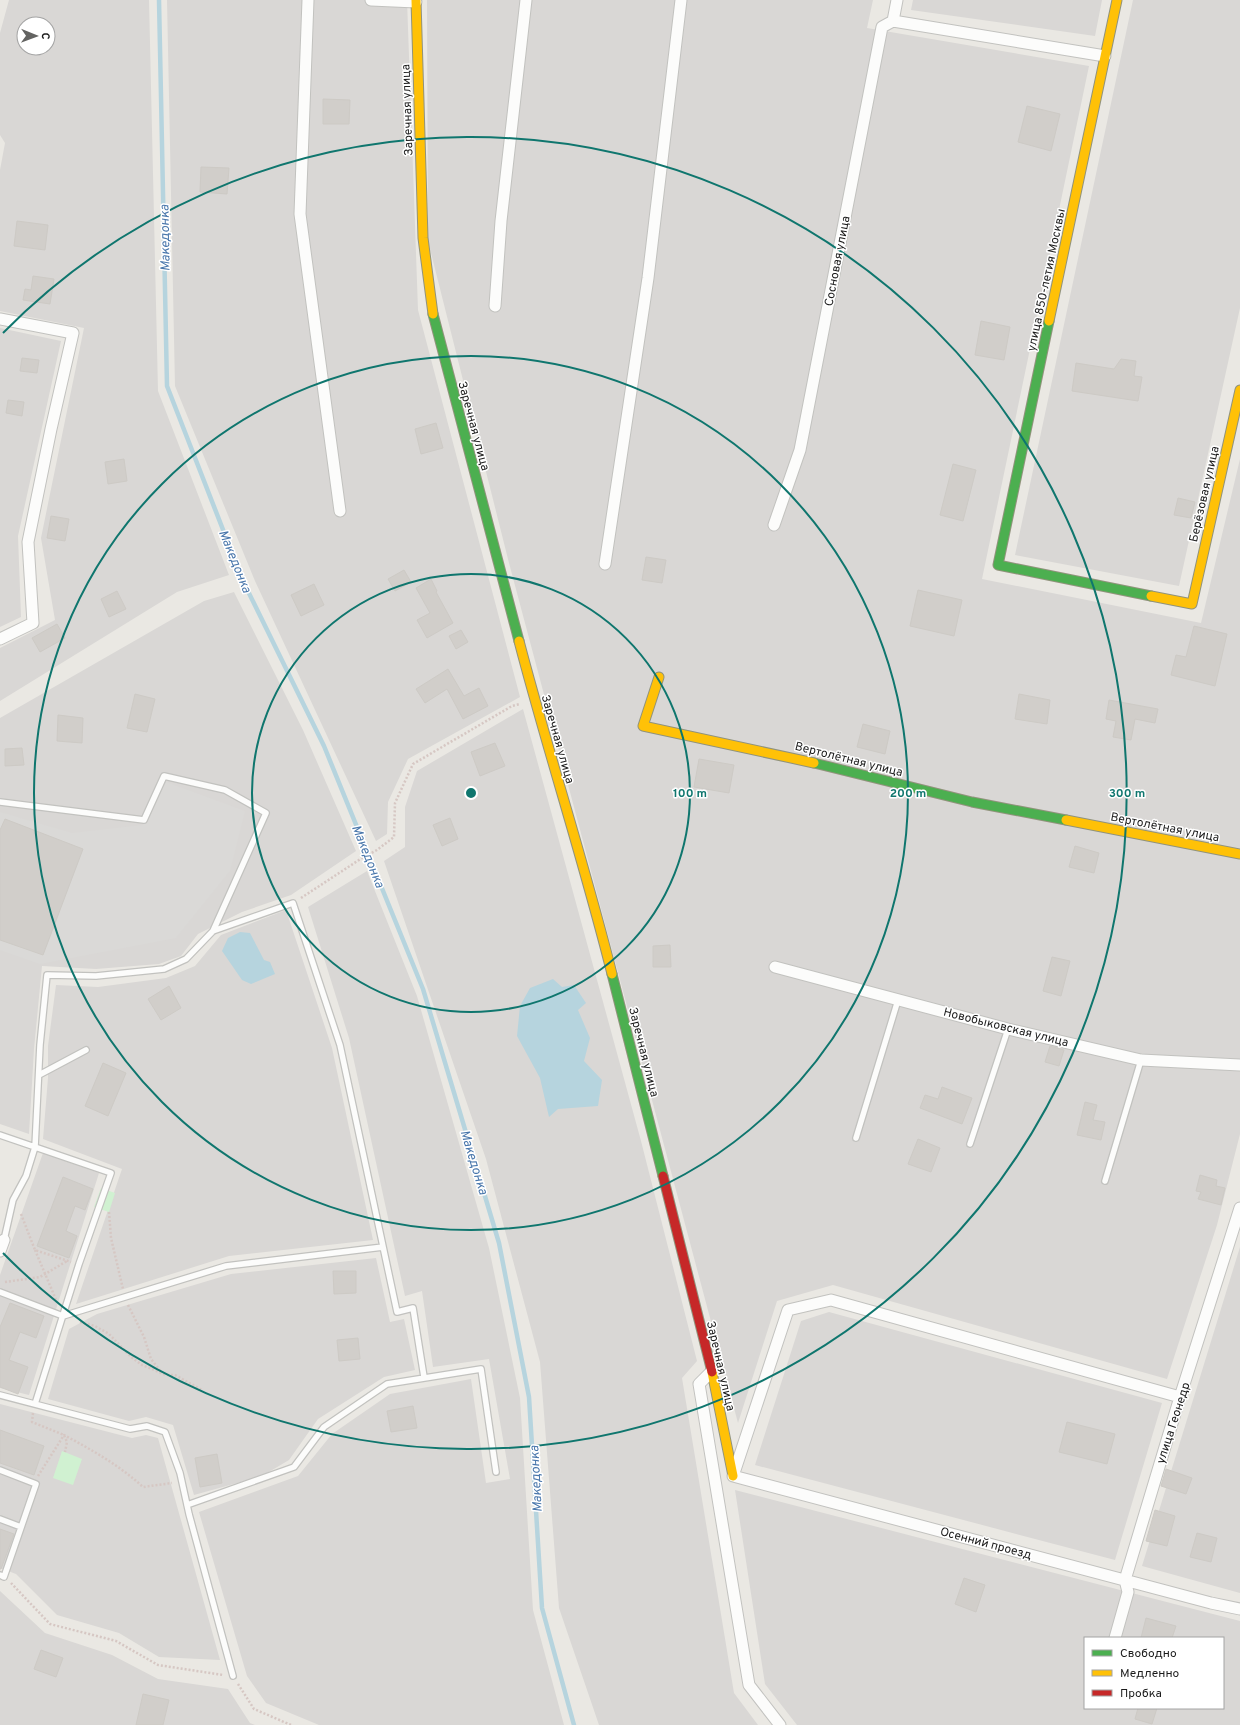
<svg xmlns="http://www.w3.org/2000/svg" width="1240" height="1725" font-family="Overpass,sans-serif">
<rect width="100%" height="100%" fill="#eae8e3"/>
<!-- residential -->
<path fill="#d9d7d5" fill-rule="evenodd" d="M9,0H149L158,391L229,575L177,592L0,701V648L55,620L41,538L84,328L0,311V170L5,143L0,135V33ZM24,24H48V48H24Z
M167,0H407L418,310L520,697L408,759L388,802L387,834L376,841L255,581L175,386Z
M427,0H873L867,28L1089,66L982,579L1201,623L1240,459V1134L1217,1225L1167,1379L833,1285L777,1301L738,1423L509,563L428,241Z
M913,0H1102L1095,36L911,10Z
M1133,0H1240V308L1179,586L1015,555Z
M0,328L61,341L18,536L21,617L0,627Z
M234,592L303,730L356,851L291,895L242,912L198,934L181,956L159,964L96,969L42,966L34,1049L29,1134L0,1124V718L204,601Z
M523,709L641,1141L697,1361L682,1378L734,1693L758,1725H599L559,1608L540,1362L486,1159L384,861L405,847V807L417,771Z
M367,871L417,996L489,1248L520,1398L533,1610L564,1725H319L266,1703L247,1676L199,1512L298,1476L332,1434L390,1394L471,1379L486,1483L510,1479L489,1359L433,1367L422,1291L405,1296L349,1038L308,907Z
M286,910L332,1048L373,1240L229,1256L76,1304L122,1169L43,1139L48,1078V1046L56,985L98,987L166,978L195,966L221,935Z
M43,1153L99,1173L29,1395L0,1388V1275Z
M1240,1247V1593L1142,1566Z
M376,1258L390,1322L404,1319L415,1370L384,1377L318,1419L289,1460L262,1476L194,1495L173,1425L146,1417L129,1421L48,1399L69,1329L97,1314L231,1274Z
M829,1312L1162,1403L1115,1560L755,1465L801,1321Z
M0,1404L132,1438L146,1435L158,1438L220,1660L159,1657L119,1633L57,1615L16,1574L0,1568Z
M735,1490L1240,1621V1725H797L765,1684ZM1085,1638H1223V1708H1085Z
M0,1591L45,1633L112,1655L158,1679L228,1689L250,1723L255,1725H0Z"/>
<!-- park -->
<path fill="#d0f1d1" d="M101,1188L115,1193L109,1212L94,1207Z
M62,1451L82,1459L73,1485L53,1478Z"/>
<!-- parking -->
<path fill="#dad9d7" d="M166,782L245,811L230,871L176,938L40,964L0,950V812L72,833L143,825Z"/>
<!-- water -->
<path fill="#b6d4de" d="M240,932L250,933L264,960L270,962L275,974L251,984L242,980L222,951L228,938Z
M553,979L562,987L574,985L586,1003L578,1010L590,1038L584,1061L602,1080L598,1106L558,1109L549,1117L540,1078L517,1036L520,1006L530,988Z"/>
<g fill="none" stroke-linecap="round" stroke-linejoin="round">
<!-- stream -->
<path stroke="#b6d4de" stroke-width="4.5" d="M159,0L167,386L243,581L324,746L423,989L499,1243L529,1397L542,1608L574,1725"/>
</g>
<!-- building -->
<path fill="#d1ceca" stroke="#cdcac5" d="M323,99L350,100L349,124H323Z
M1027,106L1060,114L1051,151L1018,142Z
M201,167L229,168L227,194L200,192Z
M17,221L48,225L45,250L14,246Z
M33,276L54,279L50,304L23,300L25,289L31,290Z
M981,321L1010,327L1004,360L975,355Z
M22,358L39,360L37,373L20,371Z
M1121,359L1136,361L1134,376L1142,377L1138,401L1072,391L1076,363L1114,369Z
M8,400L24,402L22,416L6,413Z
M436,423L443,448L421,454L415,429Z
M124,459L127,481L108,484L105,462Z
M953,464L976,470L963,521L940,515Z
M1178,498L1195,502L1191,518L1174,515Z
M51,516L69,519L65,541L47,538Z
M646,557L666,560L662,583L642,580Z
M404,570L411,582L395,591L388,579Z
M431,579L437,591L436,592L453,623L427,638L417,620L430,613L416,588Z
M314,584L324,605L301,616L291,595Z
M918,590L962,600L954,636L910,626Z
M117,591L126,609L109,617L101,599Z
M57,624L65,638L40,652L32,638Z
M1194,626L1227,634L1215,686L1171,675L1176,655L1186,657Z
M461,630L468,642L456,649L449,636Z
M448,669L464,696L479,688L488,706L463,719L447,689L425,703L416,689Z
M135,694L155,699L147,732L127,728Z
M1019,694L1050,700L1047,724L1015,719Z
M1109,700L1158,709L1155,723L1135,719L1131,740L1113,737L1116,721L1106,719Z
M58,715L83,718L82,743L57,741Z
M863,724L890,731L885,754L857,747Z
M495,743L505,766L480,776L471,752Z
M22,748L24,765L5,766V749Z
M699,759L734,765L729,793L694,787Z
M450,818L458,839L442,846L433,825Z
M5,819L83,849L43,955L0,940V830Z
M1075,846L1099,853L1094,873L1069,867Z
M670,945L671,967H653V946Z
M1052,957L1070,961L1061,996L1043,991Z
M169,986L181,1008L161,1020L148,999Z
M1050,1046L1064,1050L1059,1066L1045,1062Z
M103,1063L126,1073L108,1116L85,1106Z
M942,1087L972,1098L962,1124L920,1108L925,1095L938,1099Z
M1085,1102L1097,1105L1093,1120L1105,1122L1101,1140L1077,1135Z
M918,1139L940,1148L931,1172L908,1164Z
M1200,1175L1217,1180L1216,1186L1225,1188L1221,1205L1198,1199L1201,1192L1196,1191Z
M63,1177L93,1189L85,1210L75,1206L66,1231L77,1236L69,1258L37,1246Z
M333,1271H356V1293L334,1294Z
M10,1303L44,1316L36,1338L20,1332L9,1360L28,1367L18,1394L0,1387V1327Z
M358,1338L360,1359L339,1361L337,1340Z
M413,1406L417,1428L391,1432L387,1411Z
M1067,1422L1115,1434L1107,1464L1059,1452Z
M0,1430L44,1446L34,1475L0,1463Z
M217,1454L222,1483L200,1487L195,1458Z
M1166,1469L1192,1478L1186,1494L1161,1486Z
M1155,1510L1175,1516L1167,1546L1146,1541Z
M0,1529L14,1534L1,1569H0Z
M1197,1533L1217,1538L1211,1562L1190,1557Z
M964,1578L985,1585L976,1612L955,1604Z
M1146,1618L1176,1626L1172,1638H1141Z
M41,1650L63,1658L56,1677L34,1669Z
M143,1694L169,1700L163,1725H136Z
M1138,1708H1157L1152,1724L1135,1719Z"/>
<g fill="none" stroke-linecap="round" stroke-linejoin="round">
<defs>
<path id="lane" d="M0,802L144,820L164,776L225,790L266,813L213,931
M39,1075L86,1050
M0,1135L111,1173L79,1264L35,1404
M856,1138L898,1000
M970,1144L1008,1029
M1105,1181L1141,1060
M4,1240L13,1200L26,1176L35,1147L40,1045L47,975L96,976L164,969L186,959L213,931L293,903L340,1045L397,1312L413,1308L424,1377
M0,1292L63,1316L226,1266L383,1247
M0,1395L130,1429L147,1426L165,1432L180,1473L189,1514L233,1676
M0,1470L36,1484L4,1577L0,1575
M187,1505L294,1467L324,1427L387,1384L481,1369L496,1472
M0,1519L21,1527"/>
<path id="street" d="M308,0L300,214L340,511
M371,0L416,2
M893,21L1105,56
M495,306L501,221L526,0
M0,319L73,333L51,429L28,542L33,623L0,639
M774,525L800,450L882,27L893,21L897,0
M605,564L648,278L681,0
M775,967L1008,1029L1141,1060L1240,1065
M0,1251L4,1240
M712,1371L699,1384L749,1685L780,1725
M1180,1397L831,1300L788,1310L733,1476L1211,1603L1240,1609
M1115,1638L1128,1592L1125,1580L1180,1397L1240,1208"/>
<path id="fast" d="M433,314L519,641
M1049,321L998,565L1151,596
M814,763L972,802L1066,820
M612,974L663,1176"/>
<path id="slow" d="M416,0L423,238L433,314
M1049,321L1117,0
M1151,596L1192,604L1240,390
M519,641C548,752 584,862 612,974
M659,677L643,726L814,763
M1066,820L1240,854
M712,1372L733,1476"/>
<path id="jam" d="M663,1176L712,1372"/>
</defs>
<!-- lane casing -->
<use href="#lane" stroke="#c2c2bf" stroke-width="8"/>
<!-- street casing -->
<use href="#street" stroke="#c2c2bf" stroke-width="13"/>
<!-- fast casing -->
<use href="#fast" stroke="#91937c" stroke-width="11"/>
<!-- slow casing -->
<use href="#slow" stroke="#91937c" stroke-width="11"/>
<!-- jam casing -->
<use href="#jam" stroke="#91937c" stroke-width="11"/>
<!-- path -->
<path stroke="#d6c7c3" stroke-width="2.5" stroke-dasharray="2 2" stroke-linecap="butt" d="M301,898L362,858L377,850L394,837L395,803L413,764L512,706L520,704
M109,1212L111,1238L123,1289
M21,1214L35,1250L71,1262
M35,1250L57,1302
M5,1282L40,1277L67,1261
M128,1305L144,1337L151,1359L162,1373
M80,1322L95,1326L109,1334L131,1357L142,1365L166,1375H175L202,1390
M33,1413L32,1422L64,1435L67,1442L65,1452
M38,1476L64,1435C92,1450 119,1465 143,1487L172,1483
M11,1583L50,1624L116,1641L158,1665L223,1675
M238,1684L254,1709L291,1725"/>
<!-- lane -->
<use href="#lane" stroke="#fcfcfb" stroke-width="5.5"/>
<!-- street -->
<use href="#street" stroke="#fcfcfb" stroke-width="11"/>
<!-- fast -->
<use href="#fast" stroke="#4caf50" stroke-width="9"/>
<!-- slow -->
<use href="#slow" stroke="#ffc107" stroke-width="9"/>
<!-- jam -->
<use href="#jam" stroke="#c62828" stroke-width="9"/>
</g>
<!-- distance rings -->
<g fill="none" stroke="#0f766e" stroke-width="2">
<circle cx="471" cy="793" r="219"/>
<circle cx="471" cy="793" r="437"/>
<path d="M3 333A656 656 0 1 1 3 1253"/>
</g>
<g text-anchor="middle" stroke-width="3" stroke-linejoin="round" paint-order="stroke">
<!-- street labels -->
<g font-size="12" fill="#1b1b1b" stroke="#fff">
<text transform="translate(407 110) rotate(-92)" y="4">Заречная улица</text>
<text transform="translate(837 261) rotate(-79)" y="4">Сосновая улица</text>
<text transform="translate(1046 280) rotate(-78)" y="4">улица 850-летия Москвы</text>
<text transform="translate(474 426) rotate(75)" y="4">Заречная улица</text>
<text transform="translate(1204 494) rotate(-77)" y="4">Берёзовая улица</text>
<text transform="translate(558 739) rotate(74)" y="4">Заречная улица</text>
<text transform="translate(849 759) rotate(14)" y="4">Вертолётная улица</text>
<text transform="translate(1165 827) rotate(11)" y="4">Вертолётная улица</text>
<text transform="translate(1006 1027) rotate(14)" y="4">Новобыковская улица</text>
<text transform="translate(644 1052) rotate(76)" y="4">Заречная улица</text>
<text transform="translate(721 1366) rotate(77)" y="4">Заречная улица</text>
<text transform="translate(1173 1423) rotate(-72)" y="4">улица Геонедр</text>
<text transform="translate(986 1543) rotate(15)" y="4">Осенний проезд</text>
</g>
<!-- water labels -->
<g font-size="13" font-style="italic" fill="#4876ab" stroke="#fff">
<text transform="translate(164 238) rotate(-91)" y="5">Македонка</text>
<text transform="translate(236 561) rotate(68)" y="5">Македонка</text>
<text transform="translate(369 856) rotate(68)" y="5">Македонка</text>
<text transform="translate(475 1162) rotate(73)" y="5">Македонка</text>
<text transform="translate(535 1479) rotate(-93)" y="5">Македонка</text>
</g>
</g>
<circle cx="471" cy="793" r="6" fill="#0f766e" stroke="#fff" stroke-width="2"/>
<g font-size="12" text-anchor="middle" font-weight="bold" fill="#0f766e" stroke="#fff" stroke-width="3" stroke-linejoin="round" paint-order="stroke">
<text x="690" y="797">100 m</text>
<text x="908" y="797">200 m</text>
<text x="1127" y="797">300 m</text>
</g>
<!-- legend -->
<rect x="1084" y="1637" width="140" height="72" fill="#ffffff" stroke="#a4a4a4"/>
<rect x="1092" y="1650" width="20" height="6" fill="#4caf50" stroke="#a4a4a4"/>
<text x="1120" y="1657" font-size="12" fill="#1b1b1b">Свободно</text>
<rect x="1092" y="1670" width="20" height="6" fill="#ffc107" stroke="#a4a4a4"/>
<text x="1120" y="1677" font-size="12" fill="#1b1b1b">Медленно</text>
<rect x="1092" y="1690" width="20" height="6" fill="#c62828" stroke="#a4a4a4"/>
<text x="1120" y="1697" font-size="12" fill="#1b1b1b">Пробка</text>
<!-- north arrow -->
<g transform="translate(36 36) rotate(91)"><circle r="19" fill="#ffffff" stroke="#a4a4a4"/>
<path d="M0-3L7 15L0 10L-7 15Z" fill="#636361"/>
<text y="-6" font-size="11" font-weight="bold" text-anchor="middle" fill="#1b1b1b">С</text>
</g>
</svg>
